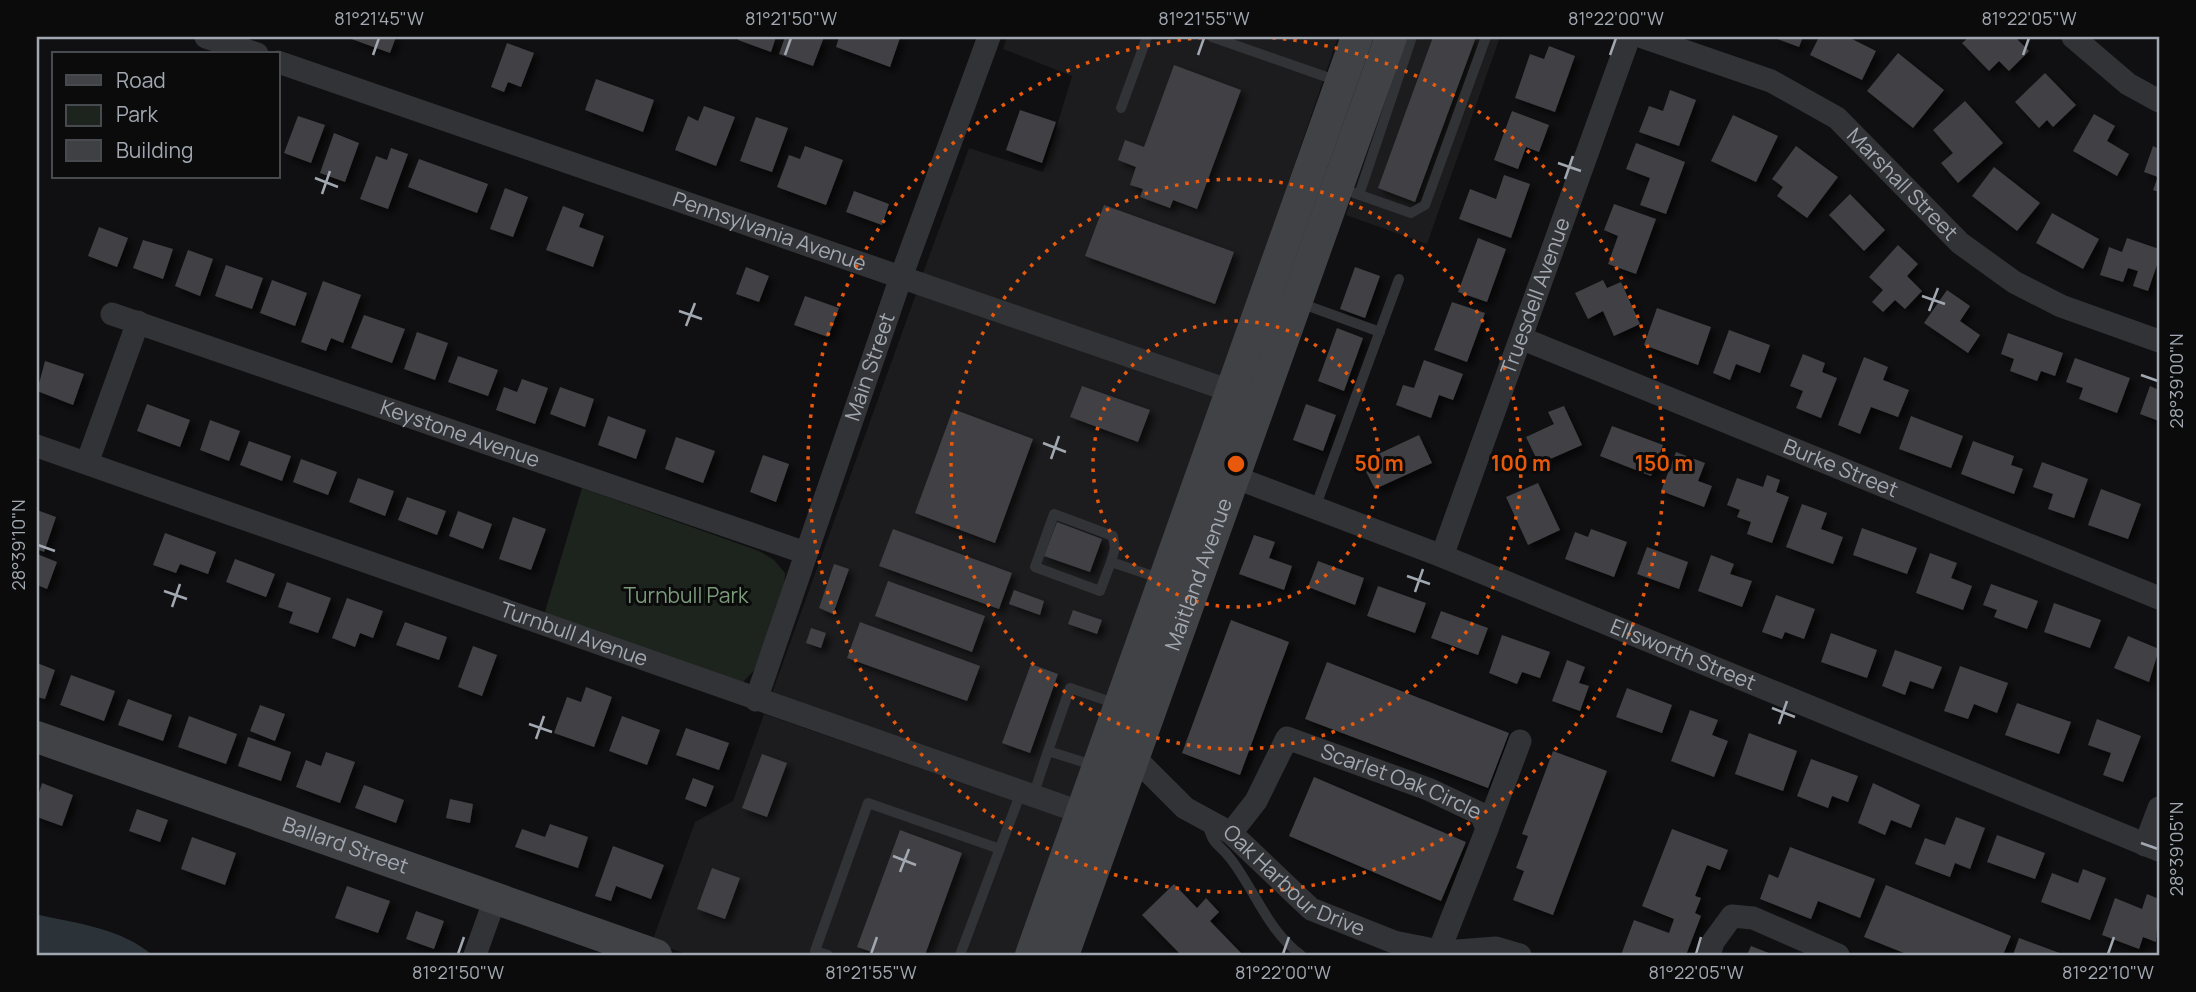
<svg xmlns="http://www.w3.org/2000/svg" width="2196" height="992" font-family="Manrope,sans-serif">
<defs>
<filter id="shadow"><feDropShadow dx="5" dy="5" stdDeviation="3.5" flood-color="#0009"/></filter>
</defs>
<rect width="100%" height="100%" fill="#101012"/>
<!-- built -->
<path fill="#1c1c1e" d="M1007,37H1338L1222,377L923,273L969,148L1043,172L1072,76L1003,49Z
M1407,37H1500L1427,244L1346,215Z
M916,294L1215,398L1074,798L772,693Z
M764,714L1066,819L1018,955H689L652,942L695,822L733,801Z"/>
<!-- green -->
<path fill="#1d241d" d="M582,488L759,551L774,560L785,573L784,589L759,665L742,683L544,615Z"/>
<!-- water -->
<path fill="#2b3339" d="M39,915C76,923 123,929 152,955H37Z"/>
<!-- building -->
<path fill="#3f4044" filter="url(#shadow)" d="M346,37H396L390,53Z
M739,37H776L771,52L738,40Z
M785,37H824L813,66L779,54Z
M839,37H896L900,38L890,67L836,47Z
M1433,37H1476L1415,202L1378,188Z
M1772,37H1803L1799,47Z
M1819,37H1848L1876,51L1862,80L1810,55Z
M1969,37H2015L2029,51L2009,71L1999,61L1989,71L1962,43Z
M507,43L534,53L521,87L508,82L504,92L491,87Z
M1549,46L1575,56L1555,112L1515,98L1530,54L1544,59Z
M1898,53L1944,90L1913,128L1867,91Z
M1174,65L1241,90L1197,209L1173,200L1170,208L1140,197L1143,189L1130,185L1136,167L1118,160L1125,140L1144,147Z
M2045,73L2076,105L2053,127L2047,120L2039,128L2015,102Z
M596,79L654,100L643,132L585,110Z
M1670,90L1696,100L1679,146L1639,132L1649,106L1663,111Z
M1965,101L2003,143L1958,183L1941,163L1953,153L1933,130Z
M704,106L735,117L716,166L675,150L688,116L698,121Z
M1020,110L1056,122L1042,163L1006,150Z
M1512,111L1549,125L1539,152L1526,147L1518,169L1494,160Z
M2094,114L2115,126L2107,141L2129,154L2117,176L2073,151Z
M1733,115L1778,136L1756,182L1711,161Z
M298,116L325,125L311,163L284,153Z
M756,117L788,128L772,172L740,161Z
M334,133L359,143L345,182L320,173Z
M1636,143L1685,162L1666,214L1640,205L1650,178L1626,169Z
M805,146L843,160L826,205L777,187L789,155L800,159Z
M1796,146L1838,177L1807,218L1777,196L1783,187L1772,179Z
M2153,146L2159,149V192L2153,190L2158,177L2144,172Z
M391,148L408,154L388,209L360,199L376,156L387,160Z
M419,159L488,184L477,213L408,187Z
M1994,167L2040,203L2017,231L1972,196Z
M1504,175L1530,184L1511,238L1459,219L1470,189L1496,199Z
M505,188L528,197L513,237L490,229Z
M854,191L889,204L882,225L846,212Z
M1850,194L1885,230L1864,251L1829,215Z
M1614,204L1656,219L1636,274L1608,264L1618,236L1604,230Z
M1104,205L1234,252L1215,304L1085,256Z
M563,206L584,214L579,227L604,236L593,267L546,250Z
M2052,213L2099,239L2083,269L2036,243Z
M99,227L128,238L117,267L88,256Z
M1478,238L1506,249L1487,302L1458,292Z
M2127,238L2159,249V259L2148,291L2133,286L2138,271L2128,268L2123,282L2100,275L2109,247L2122,252Z
M143,240L173,249L163,279L133,268Z
M1898,245L1918,264L1907,276L1922,291L1905,309L1895,300L1883,312L1872,302L1883,290L1869,277Z
M188,250L213,259L200,296L175,286Z
M226,265L263,278L252,309L215,296Z
M746,267L769,276L759,302L736,294Z
M1355,267L1380,276L1365,318L1340,309Z
M272,280L307,293L295,326L260,313Z
M1603,280L1607,288L1621,282L1640,324L1614,336L1603,311L1588,319L1575,293Z
M323,281L361,295L343,343L331,338L326,351L301,342Z
M1947,290L1970,306L1960,321L1980,335L1968,353L1924,323Z
M805,296L839,308L828,337L794,325Z
M1452,302L1485,313L1467,362L1434,350Z
M1657,308L1711,327L1698,365L1644,345Z
M364,315L405,329L392,363L351,348Z
M1337,328L1363,338L1344,391L1318,381Z
M1729,330L1770,345L1760,373L1736,364L1730,380L1713,373Z
M417,332L448,343L435,380L404,369Z
M2008,333L2063,353L2055,376L2041,371L2037,381L2010,371L2014,359L2001,354Z
M1803,354L1825,363L1822,372L1837,378L1821,418L1796,408L1803,391L1790,386Z
M458,356L498,370L488,396L448,382Z
M1864,357L1888,367L1883,380L1909,390L1898,417L1871,407L1860,434L1838,425Z
M2075,358L2130,378L2117,413L2079,399L2083,388L2066,382Z
M1424,360L1463,374L1453,400L1439,395L1431,418L1396,405L1403,385L1414,388Z
M45,361L84,374L73,405L37,391Z
M522,379L548,388L535,424L496,410L504,387L517,392Z
M1082,386L1150,410L1138,442L1070,417Z
M2150,386L2159,390V421L2140,414Z
M560,387L594,399L585,427L550,414Z
M147,404L190,420L180,447L137,431Z
M1306,404L1336,415L1323,451L1293,440Z
M1564,406L1582,445L1539,464L1526,437L1554,424L1548,412Z
M953,409L1033,439L995,543L915,513Z
M608,416L646,430L636,459L598,445Z
M1911,416L1963,436L1951,468L1899,449Z
M210,420L240,431L229,461L200,450Z
M1612,426L1663,445L1651,476L1600,456Z
M1419,435L1432,463L1375,489L1361,462Z
M676,437L715,451L703,483L665,469Z
M249,441L291,456L282,481L240,465Z
M1973,441L2014,456L2011,465L2023,469L2014,494L1961,474Z
M1676,452L1705,463L1698,481L1712,486L1704,507L1661,491Z
M763,455L789,464L776,502L750,492Z
M301,459L337,472L328,495L293,482Z
M2042,462L2088,479L2074,518L2048,509L2053,494L2033,487Z
M1767,475L1780,480L1776,492L1789,497L1772,543L1747,534L1751,522L1737,517L1740,510L1727,505L1737,478L1763,487Z
M358,478L394,491L385,516L349,502Z
M1538,483L1560,530L1528,545L1506,497Z
M2101,489L2141,504L2128,539L2088,525Z
M407,497L446,511L437,535L398,520Z
M1802,504L1827,513L1821,529L1843,537L1833,564L1786,547Z
M37,510L56,517L44,552L37,549Z
M458,511L492,524L483,549L449,536Z
M513,517L546,529L531,570L499,559Z
M1057,522L1102,539L1090,572L1044,556Z
M1862,528L1917,548L1907,574L1853,555Z
M893,529L1012,573L999,609L879,566Z
M1591,529L1627,542L1614,577L1565,559L1575,532L1588,537Z
M165,533L216,552L208,574L180,564L176,573L153,565Z
M1254,535L1275,542L1269,558L1292,566L1284,590L1239,574Z
M1647,547L1688,562L1679,589L1637,574Z
M1930,553L1957,563L1951,578L1972,586L1963,610L1916,593Z
M37,554L57,562L47,589L37,585Z
M1711,555L1734,564L1730,574L1752,581L1742,607L1698,591Z
M235,559L275,574L266,597L226,582Z
M1318,561L1364,578L1355,605L1308,587Z
M834,564L849,569L833,614L819,608Z
M888,581L985,616L972,652L875,616Z
M287,582L331,598L318,633L289,623L293,612L278,607Z
M1991,584L2038,601L2027,629L1994,617L1997,610L1983,605Z
M1378,586L1426,603L1415,633L1367,616Z
M1014,590L1044,601L1040,615L1009,604Z
M1776,595L1815,609L1804,639L1785,632L1782,639L1762,632Z
M347,598L383,611L373,638L360,633L355,647L332,638Z
M2054,603L2101,620L2090,648L2044,632Z
M1073,610L1102,620L1097,634L1068,624Z
M1441,611L1488,628L1478,655L1431,638Z
M1231,620L1289,642L1240,775L1182,753Z
M405,622L447,637L439,660L396,645Z
M860,622L980,666L967,701L847,658Z
M811,628L826,633L821,648L806,643Z
M1831,633L1877,650L1867,678L1821,662Z
M1502,635L1550,652L1540,678L1522,672L1517,684L1489,673Z
M2128,636L2159,649L2149,682L2114,668Z
M473,646L497,655L482,696L458,687Z
M1895,650L1942,667L1933,689L1910,681L1905,695L1882,686Z
M1567,660L1585,667L1579,683L1589,686L1580,711L1552,701Z
M1327,662L1509,733L1488,788L1305,719Z
M37,663L55,670L45,699L37,697Z
M1031,664L1058,674L1030,753L1002,743Z
M1960,666L2008,683L1997,713L1974,704L1968,719L1944,711Z
M71,675L115,691L104,721L60,705Z
M586,687L612,697L594,747L554,733L567,697L581,702Z
M1627,688L1672,705L1662,733L1616,717Z
M128,699L172,715L163,741L118,725Z
M2017,703L2071,722L2059,754L2005,735Z
M260,705L285,714L275,741L250,731Z
M1690,710L1718,720L1712,735L1728,741L1714,777L1671,761Z
M189,716L237,734L226,764L178,747Z
M622,716L660,730L647,765L609,751Z
M2097,719L2141,736L2123,782L2103,775L2111,753L2088,745Z
M686,728L729,743L719,770L676,755Z
M1749,733L1797,751L1783,791L1735,774Z
M248,737L291,752L281,781L238,766Z
M1553,751L1607,771L1553,915L1513,900L1524,871L1516,868L1528,836L1522,834Z
M326,752L355,762L340,803L296,787L306,760L321,766Z
M762,754L787,763L767,817L742,808Z
M1811,759L1858,776L1848,802L1832,796L1828,808L1797,796Z
M1314,777L1466,842L1441,901L1289,836Z
M693,778L714,786L706,807L685,799Z
M42,783L73,795L62,826L37,817V799Z
M1873,783L1920,805L1911,828L1891,820L1885,835L1858,823Z
M364,785L404,800L396,823L355,808Z
M450,799L473,804L470,823L446,818Z
M137,809L168,820L160,842L129,831Z
M1956,817L1985,828L1970,869L1955,863L1950,877L1915,864L1925,838L1945,845Z
M550,824L588,837L578,868L515,847L522,829L545,837Z
M1672,829L1728,850L1720,870L1707,865L1695,896L1701,898L1695,913L1701,916L1686,955H1621L1634,920L1669,933L1674,919L1642,906Z
M900,830L962,853L925,955H881L857,947Z
M1997,835L2045,853L2035,879L1987,862Z
M192,837L236,853L225,885L181,869Z
M613,846L664,865L651,899L616,886L611,901L595,896Z
M1790,847L1875,879L1860,918L1818,901L1811,919L1760,899L1769,874L1778,878Z
M712,868L740,878L725,919L697,909Z
M2083,869L2106,878L2090,920L2041,902L2052,873L2078,883Z
M1174,884L1197,908L1206,898L1219,912L1210,921L1243,955H1181L1142,915Z
M1886,885L2011,936L2003,955H1909L1864,937Z
M347,886L390,901L378,933L335,918Z
M2147,894L2159,899L2156,942L2143,937L2139,949L2102,935L2115,898L2142,909Z
M416,911L444,921L434,949L406,939Z
M2019,938L2065,955H2013Z
M1751,946L1774,955H1747Z"/>
<g fill="none" stroke-linecap="round" stroke-linejoin="round">
<!-- lane -->
<path stroke="#323336" stroke-width="10" d="M1212,37L1338,81
M1121,108L1147,37
M1340,188L1411,213L1425,205L1486,37
M1359,195L1412,37
M1300,303L1380,332
M1315,508L1399,279
M1111,562L1100,591L1035,567L1054,514L1113,536L1115,548L1111,562L1162,579
M1096,766L1048,751L1070,688L1117,704
M1033,796L1048,751
M1207,823C1214,848 1216,840 1230,858C1255,890 1267,930 1301,955
M828,955L815,951L868,803L1000,849
M960,955L1021,792"/>
<!-- street -->
<g stroke="#323336" stroke-width="23">
<path d="M206,37L257,54"/>
<path id="s1" d="M1643,37L1771,81L1837,118L1960,243L2014,282L2061,306L2159,341"/>
<path d="M2073,37L2128,84L2159,101"/>
<path id="s2" d="M278,62L1245,396"/>
<path id="s3" d="M112,314L806,553"/>
<path id="s4" d="M1523,339L2159,598"/>
<path id="s5" d="M37,446L1094,817"/>
<path d="M87,463L138,322"/>
<path id="s6" d="M1221,472L1442,556L2159,850"/>
<path id="s7" d="M1442,556L1629,37"/>
<path id="s8" d="M756,700L901,277L989,37"/>
<path id="s9" d="M1134,757L1185,808L1231,833L1311,909L1394,942L1444,952L1496,948L1520,955"/>
<path d="M1487,829L1520,741"/>
<path id="s10" d="M1231,833L1256,801L1287,738L1428,789L1481,814L1487,829L1439,951"/>
<path d="M2145,845L2159,808"/>
<path d="M475,955L495,899"/>
<path d="M1709,955L1713,942L1732,916L1753,918L1838,955"/>
</g>
<!-- secondary -->
<g stroke="#404246" stroke-width="32">
<path id="s11" d="M37,737L656,955"/>
<path d="M1031,955L1357,37"/>
<path id="s12" d="M1063,955L1391,37"/>
</g>
</g>
<!-- ticks -->
<path fill="none" stroke="#a2a8b1" stroke-width="2.5" d="M373,55L379,38M785,55L791,38M1198,55L1204,38M1610,55L1616,38M2023,55L2029,38M1558,163L1581,171M315,178L338,187M1565,179L1573,156M322,194L330,171M1922,296L1945,304M679,311L702,319M1929,311L1938,288M686,326L695,303M2141,375L2158,381M1043,443L1066,452M1051,459L1059,436M38,545L55,551M1407,576L1430,584M164,591L187,599M1415,592L1423,569M172,607L180,584M1772,708L1795,717M529,724L552,732M1779,724L1787,701M536,739L544,716M2141,843L2158,849M893,856L916,865M900,872L909,849M458,954L464,937M871,954L877,937M1283,954L1289,937M1696,954L1701,937M2108,954L2114,937"/>
<!-- distance rings -->
<g fill="none" stroke="#e8590c" stroke-width="3.5" stroke-dasharray="3.5 7">
<circle cx="1236" cy="464" r="143"/>
<circle cx="1236" cy="464" r="285"/>
<path d="M1262 37A428 428 0 1 1 1210 37"/>
</g>
<g text-anchor="middle" stroke-width="6" stroke-linejoin="round" paint-order="stroke">
<!-- street labels -->
<g font-size="21" fill="#a2a8b1" stroke="#0b0b0c">
<text dy="7" stroke="none"><textPath href="#s1" startOffset="304">Marshall Street</textPath></text>
<text dy="7" stroke="none"><textPath href="#s2" startOffset="520">Pennsylvania Avenue</textPath></text>
<text dy="7" stroke="none"><textPath href="#s7" startOffset="276">Truesdell Avenue</textPath></text>
<text dy="7" stroke="none"><textPath href="#s8" startOffset="352">Main Street</textPath></text>
<text dy="7" stroke="none"><textPath href="#s3" startOffset="368">Keystone Avenue</textPath></text>
<text dy="7" stroke="none"><textPath href="#s4" startOffset="343">Burke Street</textPath></text>
<text dy="7" stroke="none"><textPath href="#s12" startOffset="404">Maitland Avenue</textPath></text>
<text dy="7" stroke="none"><textPath href="#s5" startOffset="569">Turnbull Avenue</textPath></text>
<text dy="7" stroke="none"><textPath href="#s6" startOffset="497">Ellsworth Street</textPath></text>
<text dy="7" stroke="none"><textPath href="#s10" startOffset="233">Scarlet Oak Circle</textPath></text>
<text dy="7" stroke="none"><textPath href="#s11" startOffset="327">Ballard Street</textPath></text>
<text dy="7" stroke="none"><textPath href="#s9" startOffset="205">Oak Harbour Drive</textPath></text>
</g>
<!-- park labels -->
<g font-size="21" fill="#7b9b7a" stroke="#0b0b0c">
<text x="686" y="603">Turnbull Park</text>
</g>
</g>
<circle cx="1236" cy="464" r="10" fill="#e8590c" stroke="#0b0b0c" stroke-width="3.5"/>
<g font-size="21" text-anchor="middle" font-weight="bold" fill="#e8590c" stroke="#0b0b0c" stroke-width="6" stroke-linejoin="round" paint-order="stroke">
<text x="1379" y="471">50 m</text>
<text x="1521" y="471">100 m</text>
<text x="1664" y="471">150 m</text>
</g>
<!-- border -->
<rect width="2196" height="992" fill="none" stroke="#0b0b0c" stroke-width="77"/>
<!-- legend -->
<rect x="52" y="52" width="228" height="126" fill="#0b0b0c" stroke="#474a4e" stroke-width="2"/>
<rect x="66" y="75" width="35" height="10" fill="#404246" stroke="#474a4e" stroke-width="2"/>
<text x="116" y="88" font-size="21" fill="#a2a8b1">Road</text>
<rect x="66" y="105" width="35" height="21" fill="#1d241d" stroke="#474a4e" stroke-width="2"/>
<text x="116" y="122" font-size="21" fill="#a2a8b1">Park</text>
<rect x="66" y="140" width="35" height="21" fill="#3f4044" stroke="#474a4e" stroke-width="2"/>
<text x="116" y="158" font-size="21" fill="#a2a8b1">Building</text>
<rect x="38" y="38" width="2120" height="916" fill="none" stroke="#a2a8b1" stroke-width="2.5"/>
<g font-size="18" text-anchor="middle" fill="#a2a8b1">
<text x="379" y="25">81°21'45"W</text>
<text x="791" y="25">81°21'50"W</text>
<text x="1204" y="25">81°21'55"W</text>
<text x="1616" y="25">81°22'00"W</text>
<text x="2029" y="25">81°22'05"W</text>
<text transform="translate(2177 381) rotate(-90)" y="6">28°39'00"N</text>
<text transform="translate(19 545) rotate(-90)" y="6">28°39'10"N</text>
<text transform="translate(2177 849) rotate(-90)" y="6">28°39'05"N</text>
<text x="458" y="979">81°21'50"W</text>
<text x="871" y="979">81°21'55"W</text>
<text x="1283" y="979">81°22'00"W</text>
<text x="1696" y="979">81°22'05"W</text>
<text x="2108" y="979">81°22'10"W</text>
</g>
</svg>
